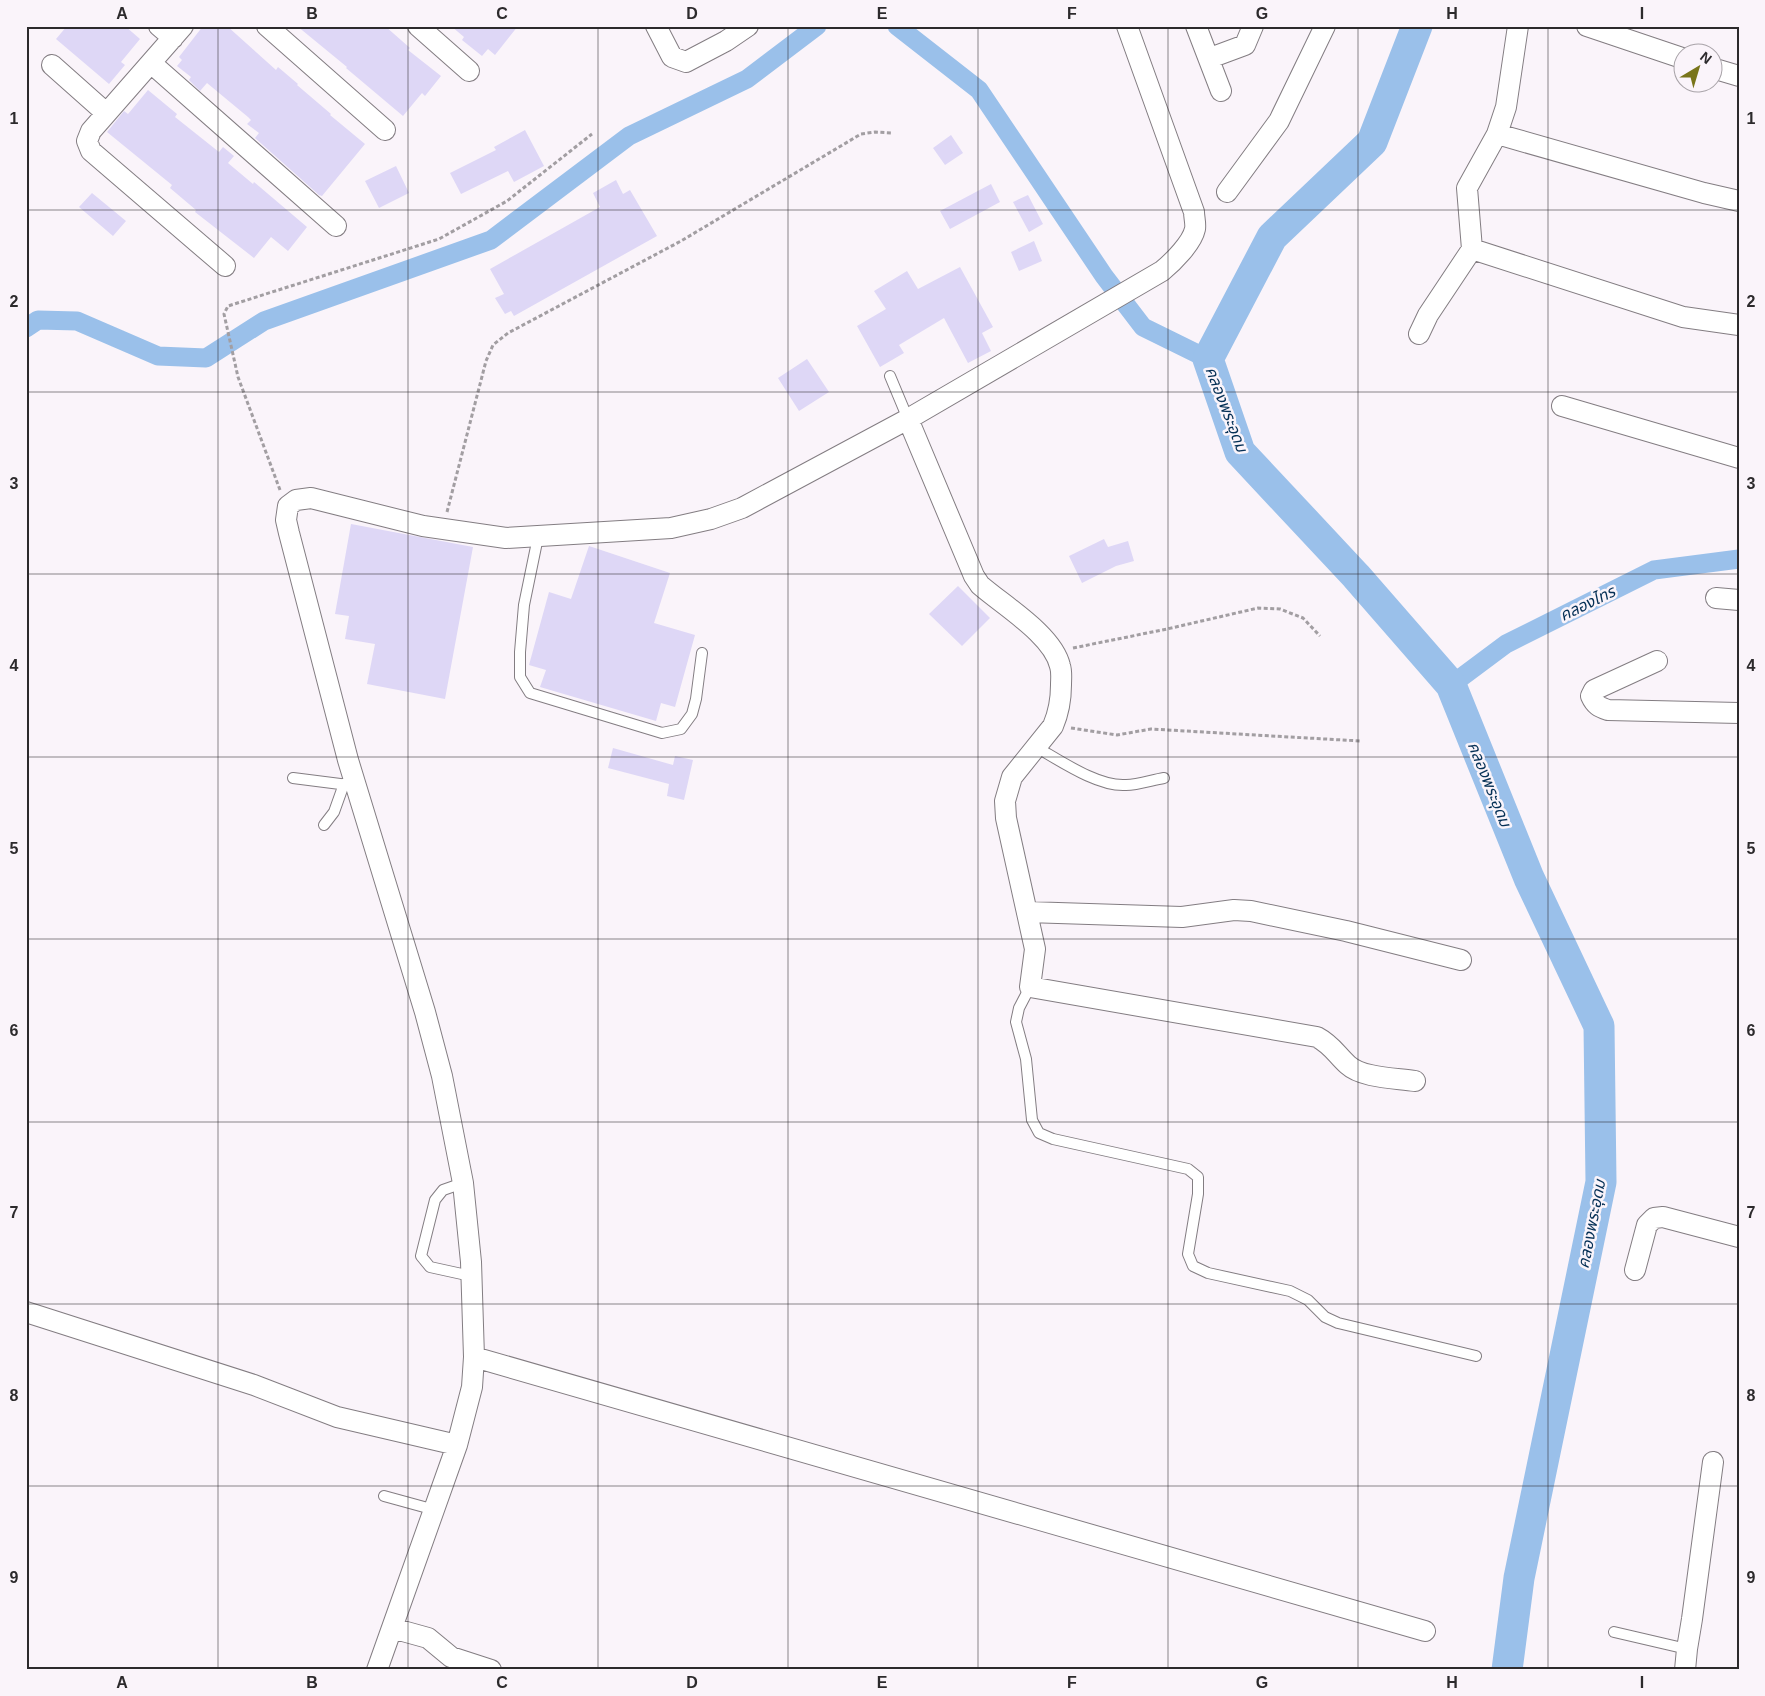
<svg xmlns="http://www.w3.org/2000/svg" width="1765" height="1696" font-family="Helvetica,'Noto Sans Thai',sans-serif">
<rect width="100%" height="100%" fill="#faf4fa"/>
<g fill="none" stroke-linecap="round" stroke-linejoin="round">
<!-- canal -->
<path stroke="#9ac0ea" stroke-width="19" d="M897,26L979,90L1104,276L1143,327L1208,359
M26,328L38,320L77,321L158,356L206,358L264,321L491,240L629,136L747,79L817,26
M1451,685L1506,644L1654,570L1739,559"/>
<!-- river -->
<path stroke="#9ac0ea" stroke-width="31" d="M1417,26L1372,142L1272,237L1208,359L1240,452L1356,576L1451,685L1529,878L1599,1026L1601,1182L1519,1578L1507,1670"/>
</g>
<!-- building -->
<path fill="#ded7f6" d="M67,26H125L140,39L121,62L125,65L109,84L56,39Z
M203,26H227L276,70L278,67L298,84L297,85L331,114L330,115L365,144L322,196L319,195L255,138L259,133L247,124L251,120L248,117L207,83L200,91L189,80L191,77L177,66L182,60L179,57Z
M297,26H385L410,48L408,50L441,76L425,96L422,93L403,116L346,68L347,67Z
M451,26H518L495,55L488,49L482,56L462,40L464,37Z
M148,90L177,114L175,117L219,152L223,147L234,156L228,163L253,184L254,182L307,227L288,251L271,237L254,258L195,212L196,210L170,188L172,185L107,132L124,111L128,114Z
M525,130L544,166L514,182L508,171L461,194L450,173L496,150L494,147Z
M951,135L963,153L945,165L933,148Z
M396,166L409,193L379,208L365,181Z
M616,180L623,194L630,190L657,236L514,316L511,311L505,314L495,298L504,294L490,269L600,207L593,193Z
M991,184L1000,202L950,229L940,211Z
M92,193L126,221L113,236L79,207Z
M1028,195L1043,224L1029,232L1013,202Z
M1034,241L1042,261L1019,271L1011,252Z
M960,267L993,327L982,333L991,351L968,363L944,318L899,345L904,353L880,367L857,326L886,309L874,291L907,271L918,289Z
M807,359L829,392L799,411L778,378Z
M351,524L473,547L445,699L367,684L375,644L345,639L349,616L335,614Z
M1104,539L1108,547L1128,541L1134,561L1116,566L1082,583L1069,556Z
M589,546L670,573L654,623L695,635L675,707L661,703L656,721L540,687L546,670L529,665L549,592L571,599Z
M958,586L990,618L962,646L929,614Z
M613,748L673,765L675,756L693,760L684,800L667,796L669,784L608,768Z"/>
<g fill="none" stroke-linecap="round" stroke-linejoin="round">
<defs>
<path id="lane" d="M890,376L908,419
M538,537L524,605L520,652V677L530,693L662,733L681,729L692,714L696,699L702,653
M1036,747C1059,760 1098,787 1126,785C1138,785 1152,780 1164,778
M293,778L356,786
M324,825L334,812L344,784
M1030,987L1019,1008L1016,1022L1026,1059L1032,1120L1039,1133L1053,1139L1188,1169L1198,1177V1194L1188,1254L1193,1266L1208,1273L1290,1291L1308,1300L1325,1317L1338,1323L1476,1356
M463,1183L443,1190L435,1200L421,1256L430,1267L471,1276
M384,1496L435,1510
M1614,1632L1687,1649"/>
<path id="street" d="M159,26L173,38
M183,26L91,131L87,141L91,151L225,266
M267,26L385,130
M418,26L469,71
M656,26L672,57L686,62L726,41L748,26
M1196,26L1221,91
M1587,26L1682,58
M1210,58L1245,45L1253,26
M151,63L336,226
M52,65L106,113
M1712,68L1739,76
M1497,134L1704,193L1739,201
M1227,192L1279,121L1325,26
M1472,249L1683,317L1739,325
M1419,334L1428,315L1472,249L1467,188L1497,134L1506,107L1518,26
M1562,406L1739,458
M908,419L974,576L980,585C1004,606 1053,635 1060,666C1062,672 1061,679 1061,685C1061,699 1059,712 1053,726L1012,777L1005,801L1006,818L1035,949L1030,987L1317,1037C1332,1045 1336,1054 1348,1065C1362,1078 1396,1078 1415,1081
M1716,598L1739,600
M1657,661L1594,690L1591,696C1595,705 1599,707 1608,710L1739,713
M1027,912L1182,917L1234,910L1251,911L1346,931L1461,960
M1635,1270L1647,1225L1654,1218L1663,1217L1739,1237
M26,1312L254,1385L337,1417L457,1445
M474,1357L1425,1631
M392,1628L428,1638L451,1657L491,1670
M377,1670L457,1445L472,1387L474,1357L471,1262L463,1183L442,1076L425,1012L348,760L289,533L286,520L288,506L296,500L311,498L423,526L506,538L671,528L711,519L742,508L908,419L1162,271C1173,262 1192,243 1195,229C1196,224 1194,217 1194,212L1127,26
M1685,1670L1687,1649L1692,1619L1713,1462"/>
</defs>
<!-- lane casing -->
<use href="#lane" stroke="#837d82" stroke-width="12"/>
<!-- street casing -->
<use href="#street" stroke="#837d82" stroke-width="22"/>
<!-- path -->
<path stroke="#a29ea2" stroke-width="3" stroke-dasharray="4 2.5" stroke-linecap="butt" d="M280,490L238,377L224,314L228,306L439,239L507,201L592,134
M447,512L486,361L493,345L508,333L681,241L861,134L875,132L892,133
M1073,648L1167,629L1258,608L1280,609L1303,618L1320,636
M1071,728L1117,735L1151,729L1360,741"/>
<!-- lane -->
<use href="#lane" stroke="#fff" stroke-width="10"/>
<!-- street -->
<use href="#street" stroke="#fff" stroke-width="20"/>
</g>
<!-- grid -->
<path fill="none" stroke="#2c2a2c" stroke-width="1" stroke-opacity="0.55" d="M218,26V1670M408,26V1670M598,26V1670M788,26V1670M978,26V1670M1168,26V1670M1358,26V1670M1548,26V1670M26,210H1739M26,392H1739M26,574H1739M26,757H1739M26,939H1739M26,1122H1739M26,1304H1739M26,1486H1739"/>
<g text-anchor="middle" stroke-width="5" stroke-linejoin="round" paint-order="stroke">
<!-- water labels -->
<g font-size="16" font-style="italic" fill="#042f55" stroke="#faf4fa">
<text transform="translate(1227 409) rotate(69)" y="6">คลองพระอุดม</text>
<text transform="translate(1587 603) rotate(-26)" y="6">คลองไทร</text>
<text transform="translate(1490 784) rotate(68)" y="6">คลองพระอุดม</text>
<text transform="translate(1591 1224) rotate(-79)" y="6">คลองพระอุดม</text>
</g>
</g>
<!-- border -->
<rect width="1765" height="1696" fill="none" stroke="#faf4fa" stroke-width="55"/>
<!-- north arrow -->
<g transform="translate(1698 68) rotate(38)"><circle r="24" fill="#faf4fa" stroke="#a8a3a8"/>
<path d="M0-4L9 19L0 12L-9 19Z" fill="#79751a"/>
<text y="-8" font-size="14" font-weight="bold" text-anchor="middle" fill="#2c2a2c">N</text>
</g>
<rect x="28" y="28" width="1710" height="1640" fill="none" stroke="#2c2a2c" stroke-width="2"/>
<g font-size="16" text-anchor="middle" font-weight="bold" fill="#2c2a2c">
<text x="122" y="19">A</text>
<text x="312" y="19">B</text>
<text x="502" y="19">C</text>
<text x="692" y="19">D</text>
<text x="882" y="19">E</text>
<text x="1072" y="19">F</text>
<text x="1262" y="19">G</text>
<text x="1452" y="19">H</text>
<text x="1642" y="19">I</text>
<text x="14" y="124">1</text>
<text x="1751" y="124">1</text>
<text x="14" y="307">2</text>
<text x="1751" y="307">2</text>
<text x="14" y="489">3</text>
<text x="1751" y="489">3</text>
<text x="14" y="671">4</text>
<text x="1751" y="671">4</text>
<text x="14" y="854">5</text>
<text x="1751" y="854">5</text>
<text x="14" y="1036">6</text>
<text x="1751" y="1036">6</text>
<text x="14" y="1218">7</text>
<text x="1751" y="1218">7</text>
<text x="14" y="1401">8</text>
<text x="1751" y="1401">8</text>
<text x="14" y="1583">9</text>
<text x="1751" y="1583">9</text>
<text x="122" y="1688">A</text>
<text x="312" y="1688">B</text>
<text x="502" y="1688">C</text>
<text x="692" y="1688">D</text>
<text x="882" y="1688">E</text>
<text x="1072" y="1688">F</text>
<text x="1262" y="1688">G</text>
<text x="1452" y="1688">H</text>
<text x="1642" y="1688">I</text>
</g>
</svg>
